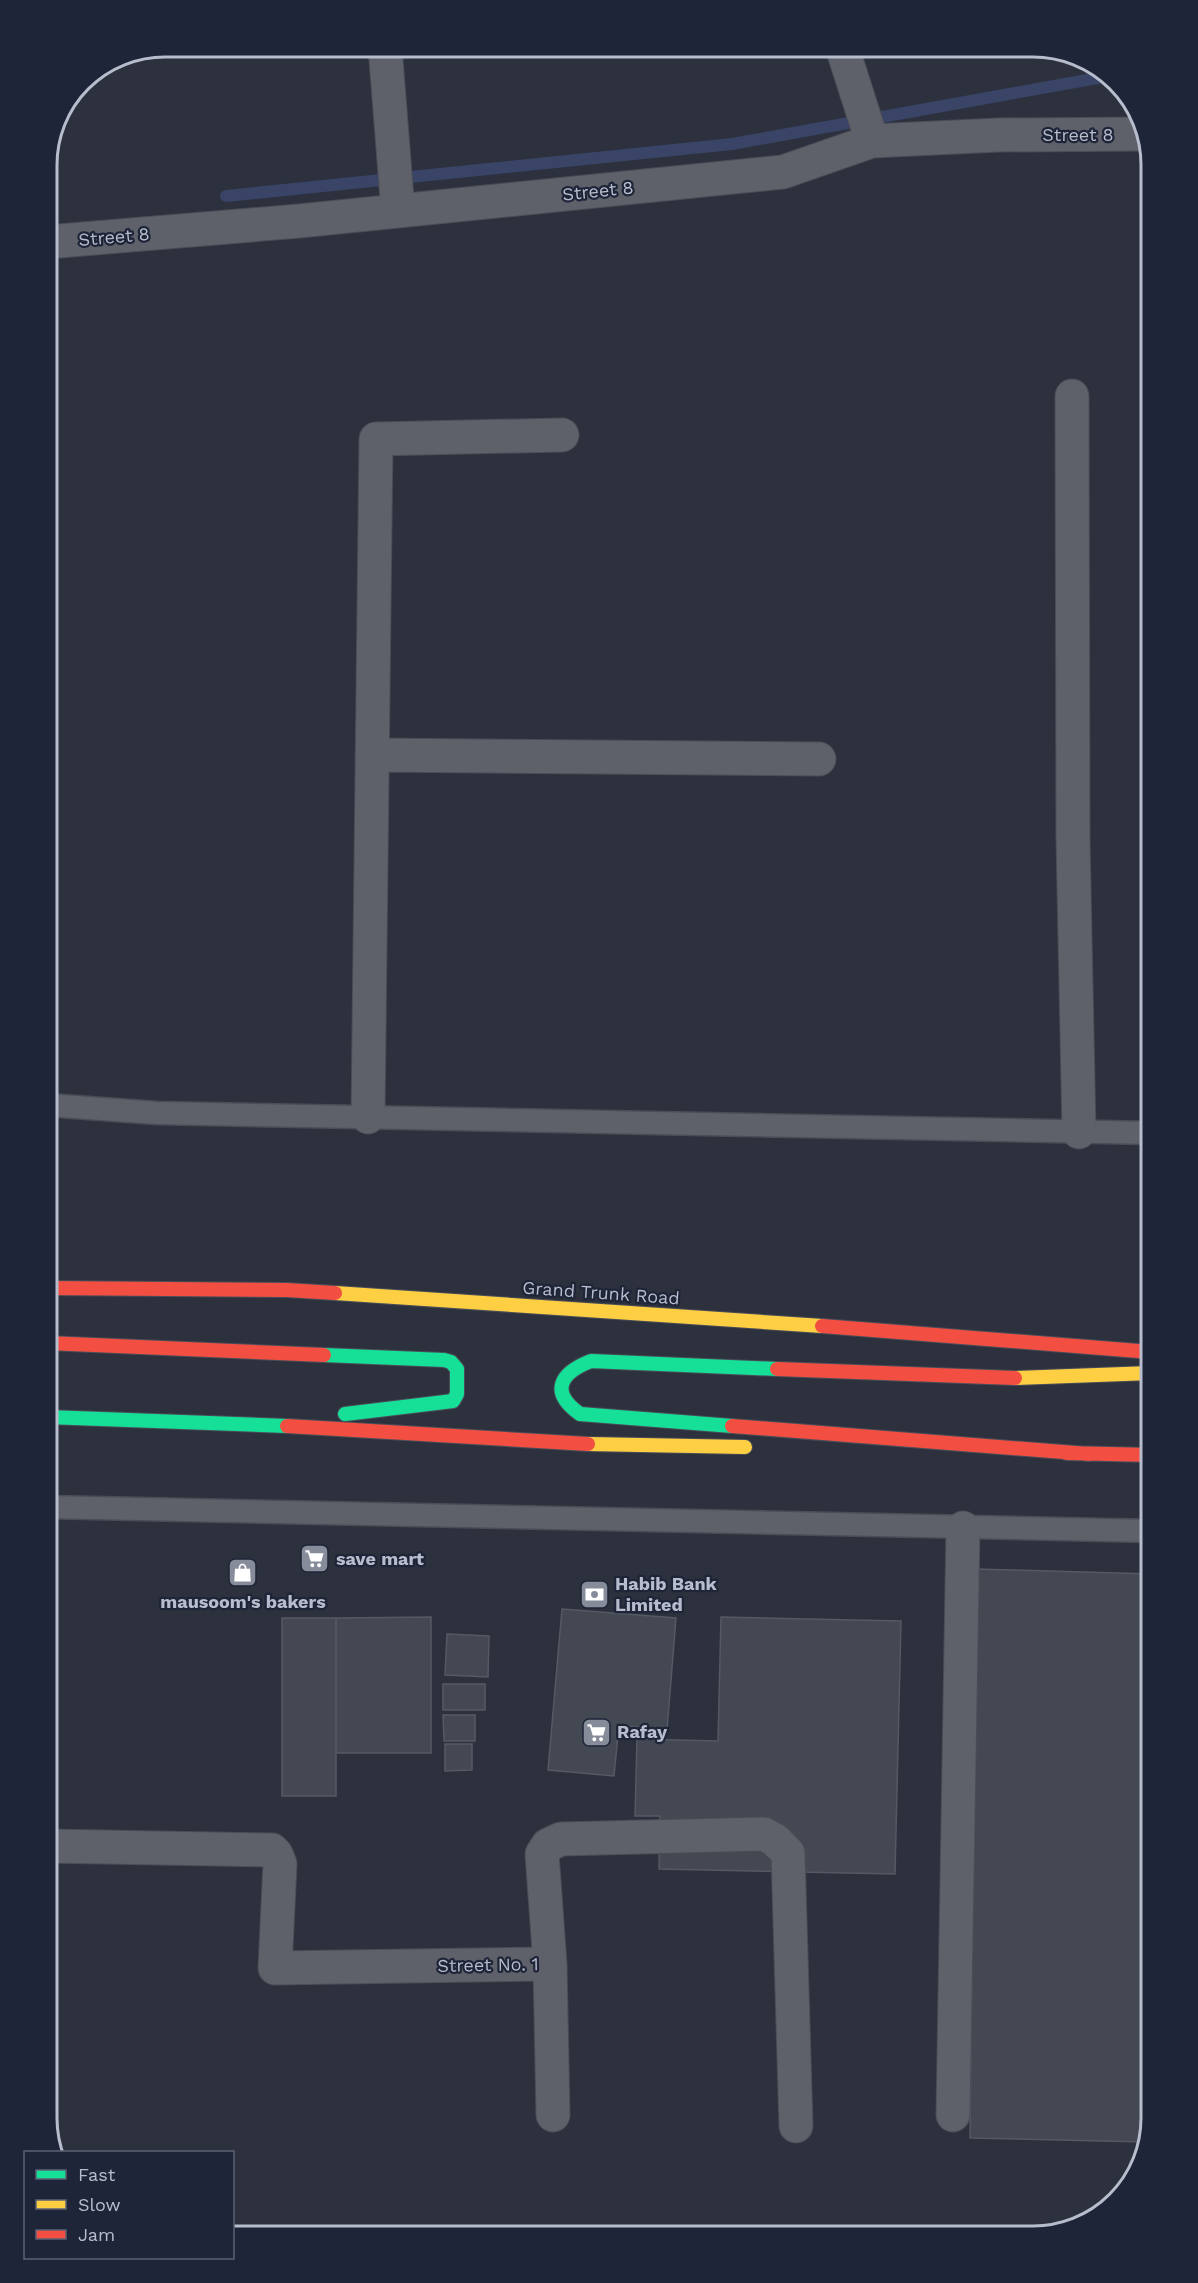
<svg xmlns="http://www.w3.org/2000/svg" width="1198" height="2283" font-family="'Work Sans',sans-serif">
<rect width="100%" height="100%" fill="#2c313d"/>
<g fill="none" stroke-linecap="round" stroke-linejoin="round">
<!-- stream -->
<path stroke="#394466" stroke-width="12" d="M226,196L732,144L1109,76"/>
</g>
<!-- building -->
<path fill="#444852" stroke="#555964" stroke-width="1.5" d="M977,1569L1151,1574V2118L1144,2142L970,2138Z
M562,1609L676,1618L667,1730L619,1725L614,1776L548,1770Z
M431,1617V1753H336V1618Z
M721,1617L901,1621L895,1874L659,1869L660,1816H635L637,1739L718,1741Z
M282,1618H336V1796H282Z
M447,1634L489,1636L488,1677L445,1675Z
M443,1684H485V1710H443Z
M443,1715H475V1741H444Z
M445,1744H472V1770L445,1771Z"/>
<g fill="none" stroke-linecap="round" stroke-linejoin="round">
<defs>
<path id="lane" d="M47,1105L157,1113L1151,1133
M47,1507L1151,1531"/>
<path id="street" d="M385,47L398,211
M842,47L872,141
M47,242L299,221L783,172L872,141L998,135L1145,134
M1072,396L1073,839L1079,1132
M372,755L819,759
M368,1117L376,439L562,435
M47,1846L272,1850L276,1854L280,1864L275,1968L550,1964L542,1854L548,1845L561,1839L764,1834L775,1840L788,1853L796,2126
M550,1964L553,2115
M953,2115L963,1528"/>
<path id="fast" d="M324,1355L444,1360L451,1362L457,1369V1394L453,1401L345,1414
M47,1417L287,1426
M732,1426L580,1414C549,1392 560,1373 591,1361L777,1369"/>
<path id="slow" d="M335,1293L822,1326
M1015,1378L1151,1373
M588,1444L745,1447"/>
<path id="jam" d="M47,1288L287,1290L335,1293
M822,1326L1151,1352
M47,1343L324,1355
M777,1369L1015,1378
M287,1426L588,1444
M732,1426L1089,1454
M1066,1453L1151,1455"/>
</defs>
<!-- lane casing -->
<use href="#lane" stroke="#494d56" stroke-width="25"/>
<!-- street casing -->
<use href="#street" stroke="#494d56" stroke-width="35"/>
<!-- fast casing -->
<use href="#fast" stroke="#494d58" stroke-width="16"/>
<!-- slow casing -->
<use href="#slow" stroke="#494d58" stroke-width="16"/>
<!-- jam casing -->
<use href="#jam" stroke="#494d58" stroke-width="16"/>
<!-- lane -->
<use href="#lane" stroke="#5e616a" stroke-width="22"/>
<!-- street -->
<use href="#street" stroke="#5e616a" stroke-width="33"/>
<!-- fast -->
<use href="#fast" stroke="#16e098" stroke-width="14"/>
<!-- slow -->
<use href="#slow" stroke="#ffcf43" stroke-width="14"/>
<!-- jam -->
<use href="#jam" stroke="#f24e42" stroke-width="14"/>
</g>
<!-- icons -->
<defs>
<symbol id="supermarket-square" viewBox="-11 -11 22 22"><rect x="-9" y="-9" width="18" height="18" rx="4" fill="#878c9b" stroke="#1f2538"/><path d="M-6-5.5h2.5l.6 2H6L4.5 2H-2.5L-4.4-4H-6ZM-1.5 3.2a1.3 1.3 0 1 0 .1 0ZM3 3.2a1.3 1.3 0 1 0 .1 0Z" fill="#fff"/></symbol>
<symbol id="shop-square" viewBox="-11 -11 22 22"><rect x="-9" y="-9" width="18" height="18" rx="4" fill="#878c9b" stroke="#1f2538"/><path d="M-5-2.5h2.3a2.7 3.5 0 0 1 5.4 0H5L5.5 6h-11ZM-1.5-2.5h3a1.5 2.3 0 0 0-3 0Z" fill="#fff"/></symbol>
<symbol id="bank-square" viewBox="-11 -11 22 22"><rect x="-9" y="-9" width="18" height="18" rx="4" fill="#878c9b" stroke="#1f2538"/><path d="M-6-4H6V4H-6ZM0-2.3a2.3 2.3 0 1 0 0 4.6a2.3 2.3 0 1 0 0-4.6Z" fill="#fff"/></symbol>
</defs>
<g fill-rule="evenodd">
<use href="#supermarket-square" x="298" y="1542" width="33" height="33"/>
<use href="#shop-square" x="226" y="1556" width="33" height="33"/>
<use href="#bank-square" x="578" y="1578" width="33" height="33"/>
<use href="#supermarket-square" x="580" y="1716" width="33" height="33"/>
</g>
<g text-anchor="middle" stroke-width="4.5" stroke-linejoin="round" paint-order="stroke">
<!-- street labels -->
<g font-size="18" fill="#b8bdcd" stroke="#1f2538">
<text x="1078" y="141">Street 8</text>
<text transform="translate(598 191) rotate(-6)" y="6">Street 8</text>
<text transform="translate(114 237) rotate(-5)" y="6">Street 8</text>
<text transform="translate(601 1293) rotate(4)" y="6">Grand Trunk Road</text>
<text transform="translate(488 1965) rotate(-1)" y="6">Street No. 1</text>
</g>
<!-- poi labels -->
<g font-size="18" font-weight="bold" fill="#b8bdcd" stroke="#1f2538" text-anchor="start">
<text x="336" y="1565">save mart</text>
<text x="615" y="1590">Habib Bank<tspan x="615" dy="21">Limited</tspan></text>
<text x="243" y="1608" text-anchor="middle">mausoom's bakers</text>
<text x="617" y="1738">Rafay</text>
</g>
</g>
<!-- crop -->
<path d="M0 0H1198V2283H0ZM165 57H1033A108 108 0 0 1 1141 165V2118A108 108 0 0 1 1033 2226H165A108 108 0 0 1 57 2118V165A108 108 0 0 1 165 57Z" fill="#1f2538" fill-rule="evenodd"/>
<path fill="none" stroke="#b8bdcd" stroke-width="3" d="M165 57H1033A108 108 0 0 1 1141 165V2118A108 108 0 0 1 1033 2226H165A108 108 0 0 1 57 2118V165A108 108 0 0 1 165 57Z"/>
<!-- legend -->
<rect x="24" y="2151" width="210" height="108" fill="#1f2538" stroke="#5c6274" stroke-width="1.5"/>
<rect x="36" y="2170" width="30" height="9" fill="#16e098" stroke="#5c6274" stroke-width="1.5"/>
<text x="78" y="2181" font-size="18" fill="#b8bdcd">Fast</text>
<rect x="36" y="2200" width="30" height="9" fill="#ffcf43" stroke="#5c6274" stroke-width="1.5"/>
<text x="78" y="2211" font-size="18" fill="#b8bdcd">Slow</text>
<rect x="36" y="2230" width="30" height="9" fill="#f24e42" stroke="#5c6274" stroke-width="1.5"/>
<text x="78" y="2241" font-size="18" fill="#b8bdcd">Jam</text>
</svg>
